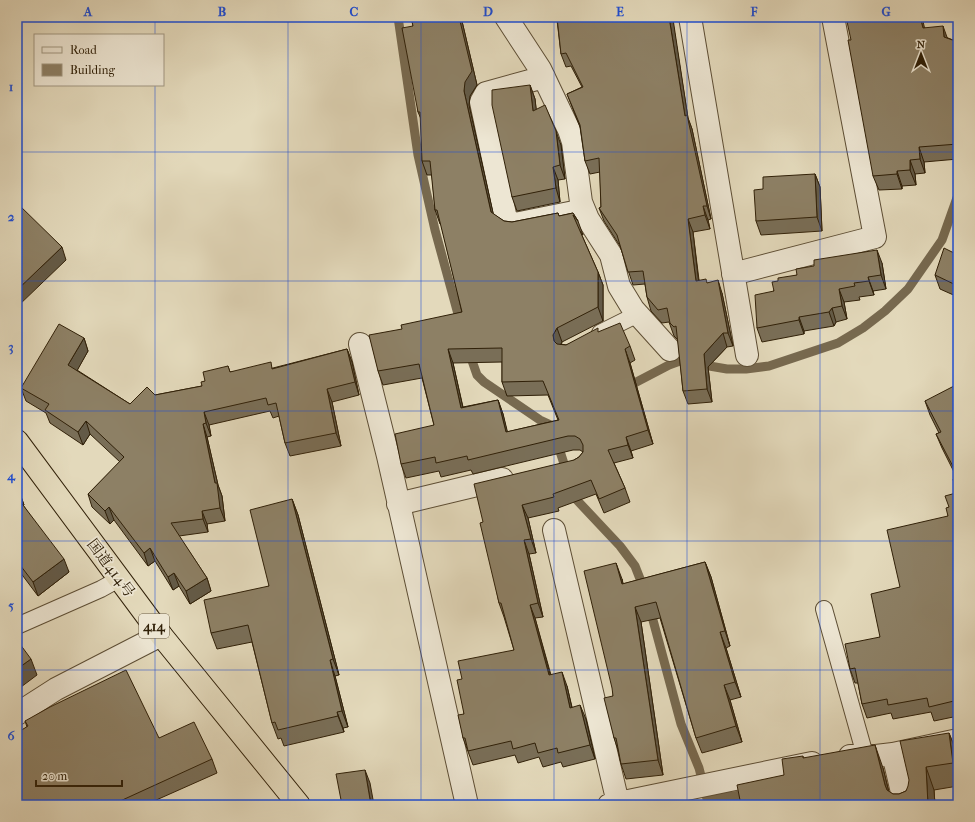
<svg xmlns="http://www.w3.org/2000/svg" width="975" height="822" font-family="'IM FELL French Canon','Noto Serif JP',serif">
<rect width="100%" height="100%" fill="#e3d9bb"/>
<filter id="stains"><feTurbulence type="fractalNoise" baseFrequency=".005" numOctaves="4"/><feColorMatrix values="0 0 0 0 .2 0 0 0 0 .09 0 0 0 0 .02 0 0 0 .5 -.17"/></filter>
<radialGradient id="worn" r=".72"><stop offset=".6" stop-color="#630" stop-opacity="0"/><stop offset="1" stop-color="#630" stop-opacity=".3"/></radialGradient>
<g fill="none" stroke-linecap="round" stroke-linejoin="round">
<!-- stream -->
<path stroke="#77694f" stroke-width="9" d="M398,17L418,155L435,230L461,325
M469,352L477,375L484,382L540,420L553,426L554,429
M625,388L669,365L680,361L727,369H746L769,366L838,343L863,328L885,311L908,289L942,240L958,195
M557,442L567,473
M572,491L574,497L620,546L635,566L644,589
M650,609L681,724L699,768L707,799L750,794"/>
<defs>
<path id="service" d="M600,333L638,314
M824,609L865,755
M17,626L101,589L119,579"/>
<path id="minor" d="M506,17L540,69L569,130L573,142L581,202L588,219L611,255L619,286L633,309L670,350
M690,17L747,355
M544,77L486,93L481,102L506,219L515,224L584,210
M733,274L875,237L833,17
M360,344L388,456L467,805
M398,504L502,479
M554,530L618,803
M17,714L56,689L161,635
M893,754L905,805
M850,756H876L893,754L958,740
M609,805L812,763"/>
<path id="trunk" d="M17,441L161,635L299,805"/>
</defs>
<!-- service casing -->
<use href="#service" stroke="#5d4e35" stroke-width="18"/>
<!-- minor casing -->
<use href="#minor" stroke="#5d4e35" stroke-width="24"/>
<!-- trunk casing -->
<use href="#trunk" stroke="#302008" stroke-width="24"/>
<!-- service -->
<use href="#service" stroke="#ede6d3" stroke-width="16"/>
<!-- minor -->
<use href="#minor" stroke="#ede6d3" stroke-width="22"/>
<!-- trunk -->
<use href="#trunk" stroke="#e3d9bb" stroke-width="22"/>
</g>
<!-- wall -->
<path fill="#796e57" stroke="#302008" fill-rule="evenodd" d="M411,17H461L477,85L470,96L469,105L493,214L504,221L512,222L558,213L559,216L573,213L578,221L583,235L580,231L598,272L603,285V321L562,342L561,344L566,345L600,332L630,346L635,360L630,363L653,444L631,451L633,458L614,463L625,488L630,502L604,513L596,494L558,508L559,511L528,518L536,553L529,554L543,617L535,618L551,675L567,686L572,707L586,719L595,759L563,767L561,762L543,767L539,757L518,763L515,755L473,765L463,738L464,714L462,679L514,650L504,617L499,603L483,522L574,460L579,457L583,452L580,450H573L473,474L471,470L441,477L439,471L406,478L401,464L434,425L422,378L383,385L378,371L402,329L462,312L441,224H440L435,210L432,175H427L422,161L421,119L418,112L413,26ZM502,362V382L507,396L548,395L558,420L507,432L503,414L498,400L463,407L453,363Z
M547,17H672L688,118L692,129L711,219L708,220L710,229L693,232L699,280L707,283L722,293L733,346L727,347L708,367L712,402L688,404L683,391L678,340L674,336L669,322L662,323L651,311L647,297L645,284L633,285L620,246L604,221L599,208L601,207L600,172L590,174L585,161L580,127L567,94L582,87L571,66L566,67L561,54L557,20H549Z
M925,28L948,38L958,42V159L924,162L925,173L915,174L916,185L902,186V189L879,190L873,176Z
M530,85L535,99L536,109L561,145L565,179L558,180L560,202L517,211L512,197Z
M815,174L820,187L822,231L761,235L756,221L763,189Z
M958,255V297L940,289L935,275Z
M882,263L886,289L873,291L874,295L859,297L860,300L844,302L847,319L836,322L834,326L804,331V334L762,342L757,328L778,281L797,275Z
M84,338L88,351L77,370L130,404L155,395L202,386L205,381L228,366L230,372L273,368L347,349L352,362L359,395L332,402L341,446L290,456L285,443L279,416L273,418L270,411L209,425L211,436L207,437L218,485L222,496L225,521L207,524L208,532L179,536L207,578L211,591L190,604L179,586L173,590L155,561L148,566L114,520L110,524L92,507L88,494L120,462L90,434L83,445L50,423L46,413L26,401L21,388Z
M958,394V716L934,721L931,712L893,719L891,713L867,718L862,704L858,683H855L850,669L880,637L900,587L948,516L949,507L956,493L957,478L942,448L936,434L939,433L930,415L925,401Z
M17,490L19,491L24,505H23L69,572L38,596L17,568Z
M292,499L298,515L339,675L335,676L348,727L343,728L344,732L284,746L281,738L278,739L272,723L252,642L217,649L211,633L269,586Z
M705,562L711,577L730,646L726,648L741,697L730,700L742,742L702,753L696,738L660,618L641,622L663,775L626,779L621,764L618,750L614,738L613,696L622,579L623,584Z
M25,721L159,738L212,759L217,773L145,805H17V733L27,727Z
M949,733L958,756V786L934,790L935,805H741L784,775L803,756V758L883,768L889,792L893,794H899L906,791Z"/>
<!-- shaded-wall -->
<path fill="#635a47" stroke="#302008" d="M459,17H461L477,85L470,96L469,105L496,226L491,212L464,91Z
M669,17H672L673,19L688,118L692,129L711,219L707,206L685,116Z
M920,17H922L928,43L923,28Z
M943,26L948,40L944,37Z
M530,85L535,99L538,124L533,111Z
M556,131L561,145L565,179L560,165Z
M919,147L924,162L925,173L920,159Z
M910,160L915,174L916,185L910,170Z
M553,167L558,180L560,202L556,188Z
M897,171L902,186V189L897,174Z
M815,174L820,187L822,231L817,217Z
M703,206L708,220L710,229L705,215Z
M688,219L693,232L700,294L696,281Z
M62,247L66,260L17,307V290Z
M877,250L882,263L886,289L881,275Z
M598,272L603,285V321L598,307Z
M868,277L873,291L874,295L869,281Z
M718,280L722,293L733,346L728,333Z
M839,289L844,302L847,319L842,306Z
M832,308L836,322L834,326L829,312Z
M799,317L804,331V334L799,320Z
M557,328L562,342L558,349L554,341L553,335Z
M723,333L727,347L708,367L712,402L707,389L704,354Z
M84,338L88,351L73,378L68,365Z
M347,349L352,362L359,395L355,382Z
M448,349L453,363L466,422L461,408Z
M625,349L630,363L653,444L648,430Z
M327,389L332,402L341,446L336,433Z
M498,400L503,414L511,446L506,432Z
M204,412L209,425L211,436L206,423Z
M86,421L90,434L83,445L78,432Z
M203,424L207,437L218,485L222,496L225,521L220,508L215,483Z
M626,437L631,451L633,458L628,445Z
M19,491L24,505L19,510L17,505V493Z
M292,499L298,515L339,675L333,659Z
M522,505L528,518L536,553L531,539Z
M109,507L114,520L110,524L105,511Z
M202,511L207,524L208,532L203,519Z
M524,540L529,554L543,617L538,603Z
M150,548L155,561L148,566L144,553Z
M64,559L69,572L38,596L33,582Z
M705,562L711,577L730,646L725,631Z
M616,563L622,579L627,600L622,584Z
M174,573L179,586L173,590L168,577Z
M207,578L211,591L190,604L186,591Z
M530,605L535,618L554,689L549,675Z
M635,607L641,622L663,775L658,760Z
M720,632L726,648L741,697L735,682Z
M31,659L37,675L17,690V669Z
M330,660L335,676L348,727L342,711Z
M562,672L567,686L575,722L570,708Z
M724,685L730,700L742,742L736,726Z
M580,705L586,719L595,759L590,745Z
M337,712L343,728L344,732L338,716Z
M949,733L958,756V776L953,763Z
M875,745L883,768L892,805L885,785Z
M926,767L934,790L935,805H928Z
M365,770L370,783L374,805H371Z"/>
<!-- building -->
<path fill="#8d8065" stroke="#302008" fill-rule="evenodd" d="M411,17H459L472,71L465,82L464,91L491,212L504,221L512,222L558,213L559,216L573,213L578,221L573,215L598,272V307L557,328L553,335L554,341L557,344L566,345L598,328V332L620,323L630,346L625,349L648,430L626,437L628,445L608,450L625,488L599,499L591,480L553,494L554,497L522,505L531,539L524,540L538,603L530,605L549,675L562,672L570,708L580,705L590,745L558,753L557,748L538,753L535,743L513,749L511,741L468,751L465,738H463L458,715L464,714L457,680L462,679L458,661L514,650L501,603H499L480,523L483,522L474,484L574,460L579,457L583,452V445L580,439L575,436H568L468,460L467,456L436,463L435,457L401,464L395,434L434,425L419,364L378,371L369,335L402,329L401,325L462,312L437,210H435L430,161H422L420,112H418L402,28L413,26ZM502,348V382L543,381L559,420L506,432L498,400L461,408L448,349Z
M557,17H669L685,116L687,115L707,206H703L705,215L688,219L696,281L706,279L707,283L718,280L728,333H723L704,354L707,389L683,391L676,326L674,327L670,323L667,308L658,310L647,297L643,271L628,272L617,235L599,208L601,207L599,158L585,161L580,125L567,94L583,87L566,53L561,54Z
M846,17H920L923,28L943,26L944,37L958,42V144L919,147L920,159L910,160V170L897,171V174L873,176L848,40H851Z
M530,85L533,111L545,105L556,131L560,165L553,167L556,188L512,197L492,105V90Z
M815,174L817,217L756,221L754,190L763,189V177Z
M17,203L62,247L17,290Z
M944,248L958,255V286L935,275Z
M877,250L881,275L868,277L869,281L854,283L855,286L839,289L842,306L832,308L829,312L799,317V320L757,328L755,295L774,291L772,282L778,281V278L797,275L796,269L814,266V260Z
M59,324L84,338L68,365L130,404L147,387L155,395L202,386L201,382L205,381L203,372L228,366L230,372L271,362L272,369L347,349L355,382L327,389L336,433L285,443L276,403L268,405L266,398L204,412L206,423L203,424L215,483H217L220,508L202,511L203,519L171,523L207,578L186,591L174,573L168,577L150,548L144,553L109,507L105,511L88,494L124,457L86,421L78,432L45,410L49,404L21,388Z
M954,386L958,394V476L936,434L941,432L925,401Z
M958,477V588H957L958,590V700L929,707L927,698L888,705L887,699L862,704L855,668L850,669L845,644L880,637L871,594L900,587L887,530L948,516L946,508L949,507L945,496L956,493L953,479Z
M292,499L333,659L330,660L342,711L337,712L338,716L278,730L275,722L272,723L248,625L211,633L204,600L269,586L250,510Z
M17,500L23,505L64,559L33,582L17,561Z
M705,562L725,631L720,632L735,682L724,685L736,726L696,738L656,602L635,607L658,760L621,764L616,738H614L604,698L613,696L612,688L584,571L616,563L622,584Z
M17,640L31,659L17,669Z
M126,670L159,738L194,722L212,759L118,802L119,803L117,805H19L17,801V733L28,726L25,721L50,707Z
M949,733L953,763L926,767L928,805H741L737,785L784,775L782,759L803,756V758L875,745L885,785L887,790L893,794H899L906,791L908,786L909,780L900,741Z
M365,770L371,805H342L336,774Z"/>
<!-- grid -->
<path fill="none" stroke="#1d4ed8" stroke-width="1" stroke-opacity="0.55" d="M155,17V35M288,17V805M421,17V805M554,17V805M687,17V805M820,17V805M155,85V805M17,152H958M17,281H958M17,411H958M17,541H958M17,670H958"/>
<g text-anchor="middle" stroke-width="3.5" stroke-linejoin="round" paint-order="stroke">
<!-- shield labels -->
<rect fill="#ede6d3" stroke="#695b45" stroke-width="1" x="139" y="614" width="30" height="24" rx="3"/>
<g font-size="14" font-weight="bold" fill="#302008">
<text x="154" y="631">414</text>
</g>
<!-- street labels -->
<g font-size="15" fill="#302008" stroke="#ede6d3">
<text transform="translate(111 568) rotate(53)" y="5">国道414号</text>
</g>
</g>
<!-- margin -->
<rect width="975" height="822" fill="none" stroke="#e3d9bb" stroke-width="44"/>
<!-- legend -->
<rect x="34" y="34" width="130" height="52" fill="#ede6d3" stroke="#a19782"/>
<rect x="42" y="47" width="20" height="6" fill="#ede6d3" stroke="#a19782"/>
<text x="70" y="54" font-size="12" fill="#302008">Road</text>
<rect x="42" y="64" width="20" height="12" fill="#8d8065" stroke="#a19782"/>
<text x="70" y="74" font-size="12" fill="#302008">Building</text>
<!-- north arrow -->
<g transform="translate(921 54)" stroke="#ede6d3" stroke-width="3" paint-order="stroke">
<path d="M0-3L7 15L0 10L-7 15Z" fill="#302008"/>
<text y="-6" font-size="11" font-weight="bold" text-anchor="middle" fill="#302008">N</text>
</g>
<!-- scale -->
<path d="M36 780v6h86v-6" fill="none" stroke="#302008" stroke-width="2"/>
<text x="42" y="780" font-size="12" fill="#302008" stroke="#ede6d3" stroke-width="3" paint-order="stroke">20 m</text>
<rect x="22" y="22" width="931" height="778" fill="none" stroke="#1d4ed8" stroke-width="1.5"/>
<g font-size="13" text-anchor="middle" font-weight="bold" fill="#1d4ed8">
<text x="88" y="16">A</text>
<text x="222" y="16">B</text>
<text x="354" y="16">C</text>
<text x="488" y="16">D</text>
<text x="620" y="16">E</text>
<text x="754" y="16">F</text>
<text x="886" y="16">G</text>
<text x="11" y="91">1</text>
<text x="11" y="221">2</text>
<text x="11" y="351">3</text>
<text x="11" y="480">4</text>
<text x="11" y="610">5</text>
<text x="11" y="740">6</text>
</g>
<rect width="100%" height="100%" filter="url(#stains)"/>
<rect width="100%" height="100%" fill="url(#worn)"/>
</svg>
